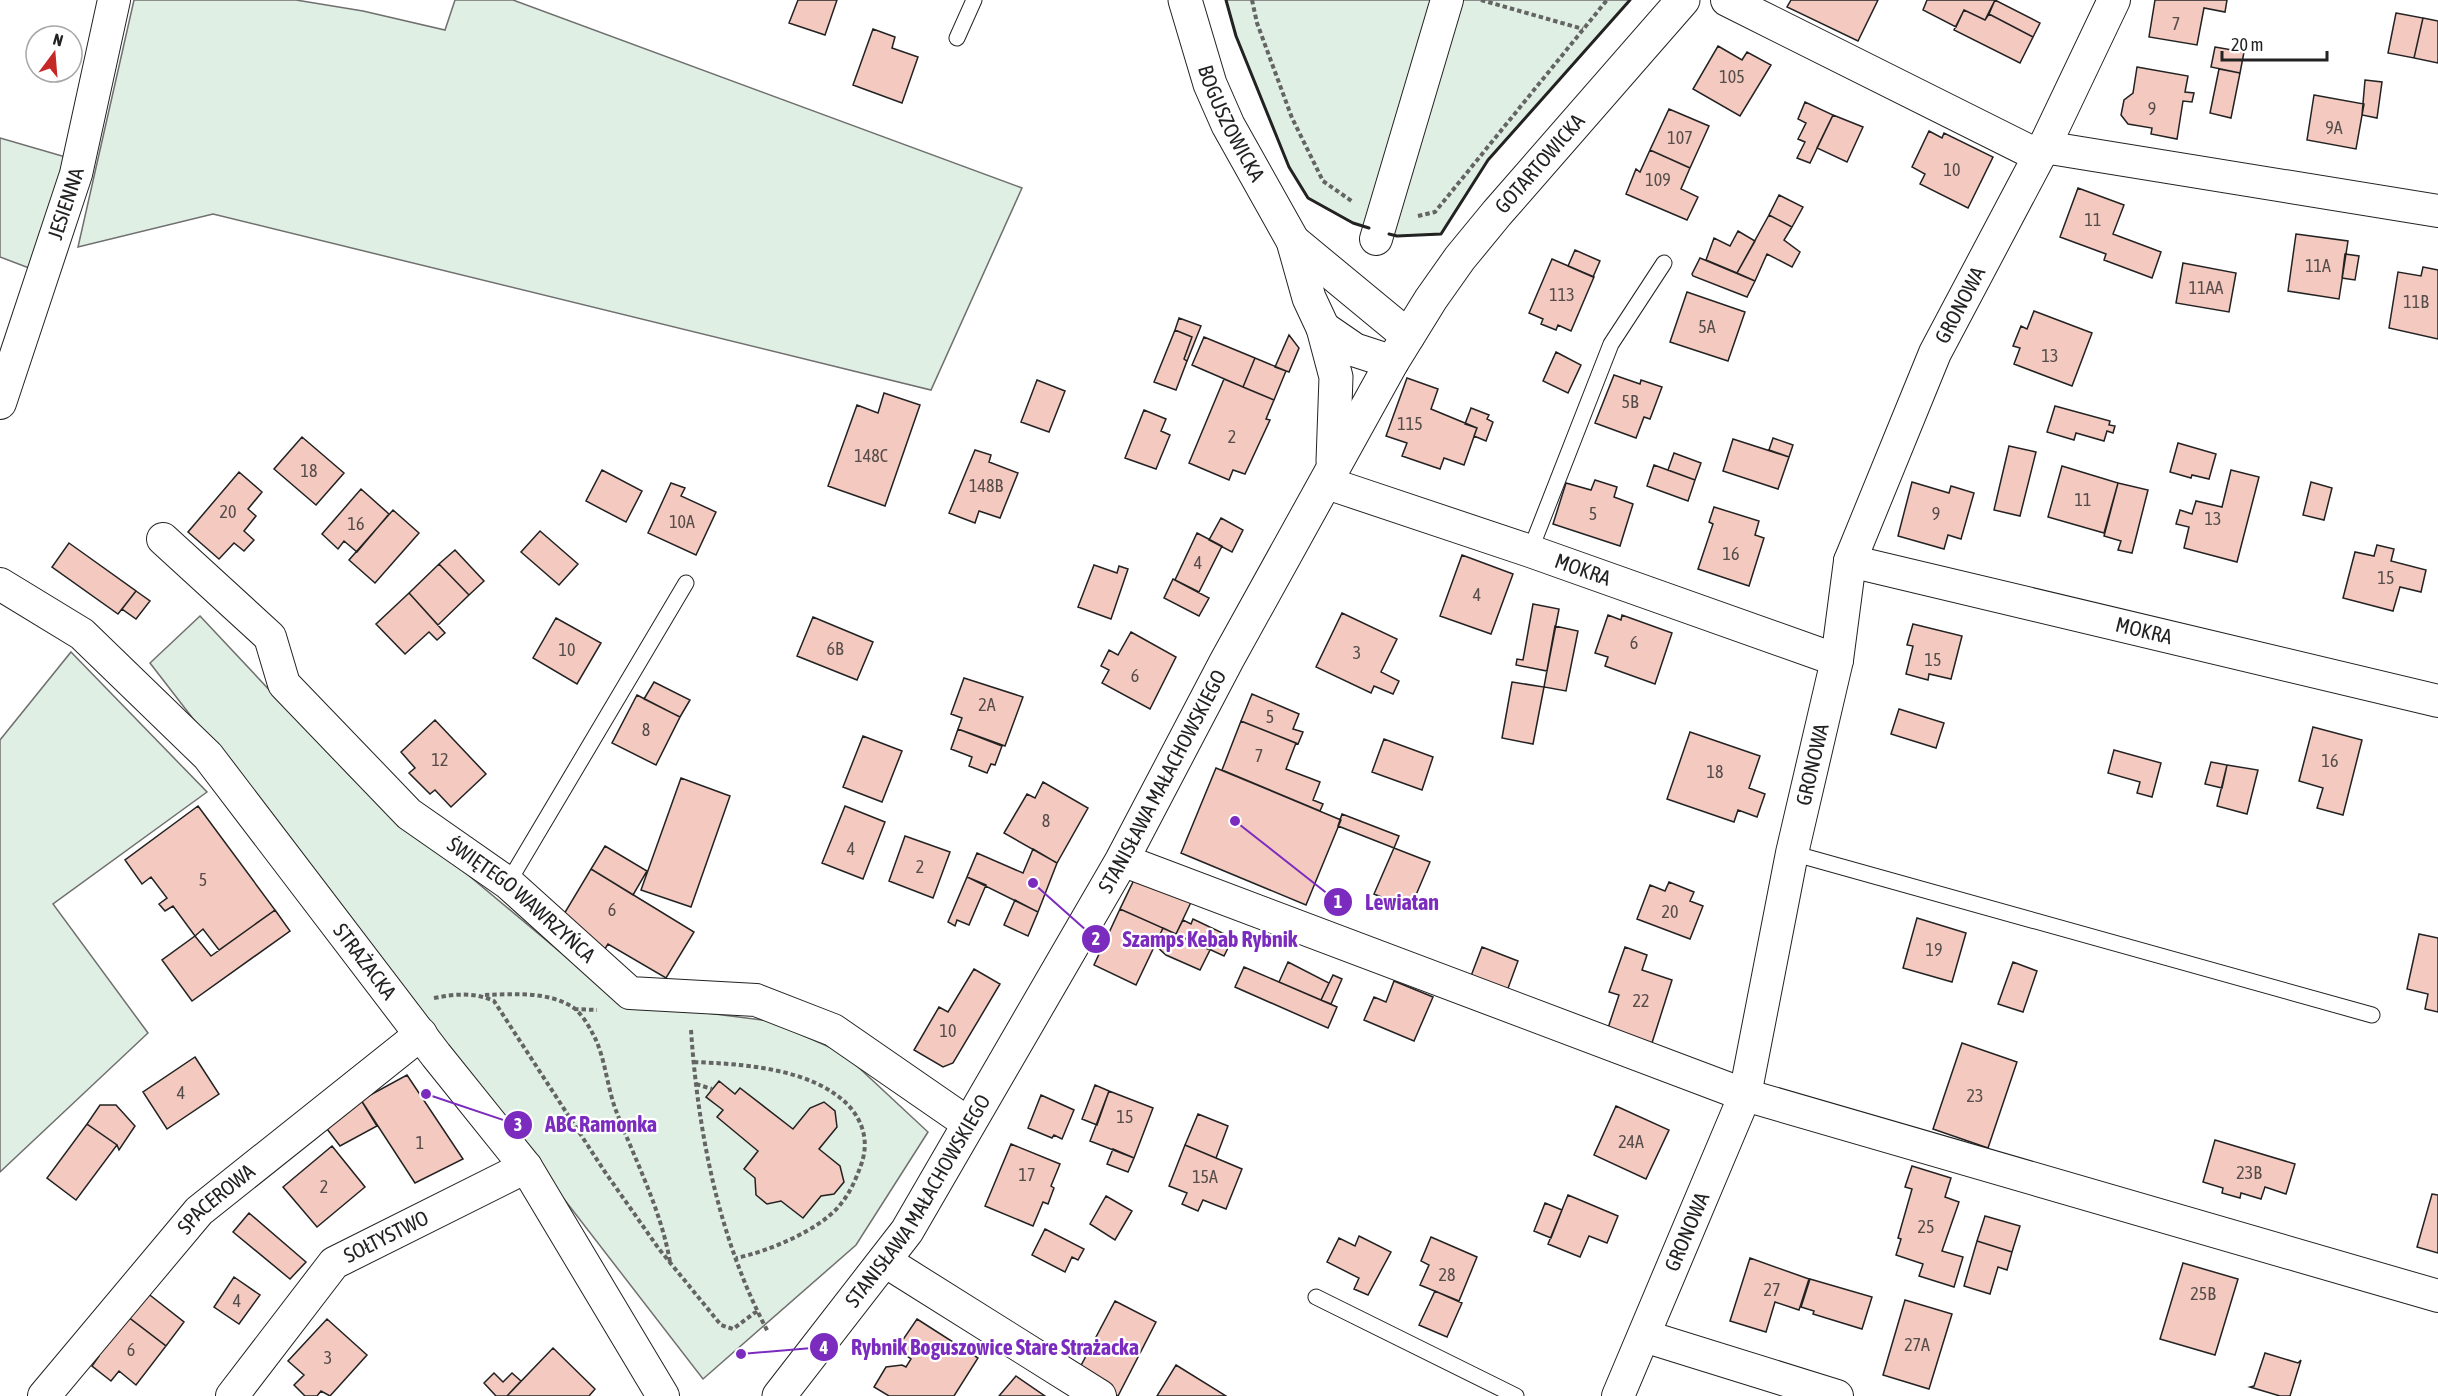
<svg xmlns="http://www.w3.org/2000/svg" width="2438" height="1396" font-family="'Asap Condensed',sans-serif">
<rect width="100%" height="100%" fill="#fff"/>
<!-- green -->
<path fill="#e0efe3" stroke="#6f6f6f" stroke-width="1.5" d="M134,0H296L363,11L445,30L455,0H513L1022,188L931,390L213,214L78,247Z
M1226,0H1630L1488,160L1441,234L1397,236L1353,223L1308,198L1289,167L1236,36Z
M0,138L69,158L29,268L0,257Z
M200,616L351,777L620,1002L770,1021L843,1053L928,1132L856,1245L703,1379L150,663Z
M71,652L207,792L53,904L148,1033L0,1172V740Z"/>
<!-- building -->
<path fill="#f3c9c0" stroke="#222" stroke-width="1.5" d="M798,0H837L825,35L789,23Z
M1791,0H1878L1858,41L1787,7Z
M1927,0H1995L1985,20L1964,10L1956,27L1923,10Z
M1995,0L2040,23L2033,37L1989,14Z
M2155,0H2227L2225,12L2204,8L2197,45L2149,37Z
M1964,10L1985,20L1989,14L2033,37L2020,63L1954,30Z
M2396,13L2423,18L2414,58L2388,53Z
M2423,18L2438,21V63L2414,58Z
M873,29L895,37L892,48L918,57L902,103L853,85Z
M1718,46L1742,60L1747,52L1771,65L1740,116L1693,89Z
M2215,47L2244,52L2240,73L2211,67Z
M2137,67L2188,76L2185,92L2194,93L2192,102L2183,101L2177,139L2151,134L2152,128L2128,124L2121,115L2124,100L2133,93Z
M2219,69L2240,73L2231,118L2210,113Z
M2365,80L2382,82L2377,118L2362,115Z
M2314,95L2364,104L2356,149L2307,140Z
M1805,102L1833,115L1810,163L1797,158L1805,142L1798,139L1806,123L1798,119Z
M1669,109L1709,126L1690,168L1650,150Z
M1833,115L1863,127L1847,162L1817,148Z
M1929,131L1942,138L1944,133L1993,157L1968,208L1920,184L1925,174L1912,167Z
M1650,150L1690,168L1681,189L1698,197L1687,220L1626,194L1636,169L1640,172Z
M2078,188L2124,205L2113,234L2161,252L2152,278L2104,260L2106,254L2060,237Z
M1779,195L1803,207L1792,227L1769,215Z
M1769,215L1792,227L1784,240L1800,252L1792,267L1767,254L1755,281L1737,273Z
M1738,231L1755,241L1737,273L1706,260L1714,238L1730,246Z
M2296,234L2348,241L2339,299L2288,291Z
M1575,250L1600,261L1593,277L1568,266Z
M2345,254L2359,256L2355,280L2342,278Z
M1700,258L1755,281L1747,297L1693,276L1692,274Z
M1552,259L1594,277L1571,331L1558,325L1556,330L1541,324L1543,319L1529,313Z
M2183,263L2236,273L2229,312L2176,303Z
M2423,267L2438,270V339L2389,328L2398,272L2421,276Z
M1687,292L1745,312L1728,361L1670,342Z
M2034,311L2092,333L2072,386L2014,364L2020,348L2013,346L2021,326L2027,329Z
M1179,318L1201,326L1187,361L1184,359L1192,337L1175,330Z
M1175,330L1192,337L1184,359L1187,361L1176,390L1154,382Z
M1289,335L1299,348L1289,372L1275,367Z
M1204,337L1255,358L1243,387L1192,365Z
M1556,352L1581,365L1568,393L1543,381Z
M1255,358L1286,371L1274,400L1243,387Z
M1614,375L1640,384L1641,380L1662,387L1650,419L1644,417L1636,438L1595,423Z
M1407,378L1438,389L1431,409L1477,428L1464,465L1444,458L1440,469L1402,456L1407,443L1386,436Z
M1224,379L1274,400L1266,419L1270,420L1245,474L1233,470L1229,480L1189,463Z
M1037,380L1065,391L1049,432L1021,422Z
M884,393L920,405L885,506L828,486L857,405L878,413Z
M2055,406L2110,421L2109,425L2115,426L2113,433L2107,431L2104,441L2076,433L2074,440L2047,432Z
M1471,408L1489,415L1487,419L1493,422L1486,441L1474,436L1477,428L1465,424Z
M1144,410L1166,419L1161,431L1170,435L1156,469L1125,458Z
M302,437L344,473L316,505L274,469Z
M1773,438L1793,445L1789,457L1769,450Z
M1733,439L1789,457L1778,489L1723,471Z
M2178,443L2216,454L2209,479L2192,475L2191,478L2170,472Z
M2009,446L2036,452L2020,516L1994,510Z
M975,450L991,455L989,462L1018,473L1000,518L979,511L975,523L949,513Z
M1674,453L1701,463L1695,480L1668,470Z
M1654,465L1695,480L1688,501L1647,486Z
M2062,466L2118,483L2104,533L2048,517Z
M602,470L642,491L626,522L586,501Z
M2231,470L2259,477L2237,562L2184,548L2189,527L2176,524L2180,510L2192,514L2196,501L2222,507Z
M239,472L262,492L248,509L256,516L244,531L254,540L244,551L234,543L219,559L188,532Z
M1595,480L1617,487L1614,497L1633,504L1620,546L1553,524L1566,483L1591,490Z
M1912,482L1949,493L1951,486L1974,493L1961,539L1948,535L1944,549L1898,536Z
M2311,482L2332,488L2324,520L2303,515Z
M671,483L685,488L681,496L716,512L696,555L648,533Z
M2118,483L2148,490L2132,553L2118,550L2121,541L2104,536Z
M361,489L389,514L357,552L344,541L338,549L322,534Z
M1714,507L1759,521L1755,535L1764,538L1749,586L1698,569L1713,524L1709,522Z
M393,510L419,533L375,583L349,560Z
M1221,518L1243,530L1232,552L1209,540Z
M540,531L578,564L559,585L521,552Z
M1197,533L1222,546L1199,592L1175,580Z
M69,543L136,591L118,614L52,567Z
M2377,545L2394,549L2391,561L2426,570L2421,592L2400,587L2393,611L2343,598L2355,552L2374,556Z
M455,550L484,581L469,595L439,564Z
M1462,555L1513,574L1491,634L1440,616Z
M439,564L469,595L438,625L409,593Z
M1094,565L1117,573L1119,566L1128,569L1111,619L1078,607Z
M1173,579L1209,598L1199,616L1164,598Z
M136,591L150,601L136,619L122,609Z
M409,593L445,633L437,640L429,632L405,654L376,624Z
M1533,604L1559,609L1547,671L1516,665L1517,659L1523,660Z
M1342,613L1397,639L1381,672L1399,681L1393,694L1374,686L1371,693L1316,667Z
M1608,615L1621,620L1622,615L1672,633L1655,684L1605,666L1608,657L1595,653Z
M813,617L873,642L857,680L797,656Z
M556,618L601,643L577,684L533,658Z
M1913,624L1962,636L1951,679L1929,674L1928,680L1906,674L1913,646L1907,645Z
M1555,626L1578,631L1566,691L1544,687Z
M1131,632L1176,657L1150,709L1102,683L1109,670L1101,666L1109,650L1118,655Z
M964,678L1023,697L1005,746L958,729L962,718L951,714Z
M654,682L690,700L680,717L644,699Z
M1512,682L1544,687L1533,744L1502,738Z
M1252,694L1299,714L1293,729L1303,732L1298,744L1241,721Z
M637,695L680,717L656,765L612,743Z
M1899,709L1944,723L1936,748L1891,734Z
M435,720L486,774L451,807L435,790L430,794L409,773L415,768L401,752Z
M1241,721L1296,743L1286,769L1320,782L1313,800L1323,804L1320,811L1222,770Z
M2313,727L2362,740L2343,815L2317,808L2323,788L2299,781Z
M958,729L1002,746L995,765L991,764L987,773L969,766L972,757L951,749Z
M1690,732L1760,756L1749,788L1765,794L1757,817L1738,810L1734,822L1667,799Z
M863,736L902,751L882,802L843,787Z
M1384,739L1433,757L1422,790L1372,772Z
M2114,750L2161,763L2152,797L2137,793L2140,782L2108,773Z
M2211,762L2227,765L2222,788L2205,784Z
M2227,765L2258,770L2247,814L2217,806Z
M1216,768L1341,820L1306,905L1181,853Z
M681,778L730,796L691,907L641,890Z
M1043,782L1088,808L1057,863L1004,833L1027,794L1035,798Z
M198,806L275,910L219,950L203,929L195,936L173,906L165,911L159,904L167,898L151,877L142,884L125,860Z
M845,806L885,822L863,879L822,863Z
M1342,814L1399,836L1394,848L1338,826Z
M905,836L950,852L933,898L889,881Z
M605,846L647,871L633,895L591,869Z
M1394,848L1430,862L1410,909L1374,894Z
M1033,849L1057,863L1038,912L967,877L977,853L1023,873Z
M1145,857L1193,898L1176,934L1120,909Z
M591,869L694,932L666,978L608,944L603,952L558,924Z
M967,877L986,885L969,925L957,920L955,926L948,922Z
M1669,882L1694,892L1690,901L1703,906L1690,939L1637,919L1650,885L1665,891Z
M1015,900L1038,912L1028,936L1004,925Z
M1120,909L1163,928L1136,985L1094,965Z
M275,910L290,931L192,1001L162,960L195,936L211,956Z
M1917,918L1966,933L1952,982L1903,968Z
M1193,919L1233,938L1224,956L1176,934L1183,920L1191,924Z
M1163,928L1210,950L1200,970L1166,955L1155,945Z
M2419,934L2438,938V1012L2425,1009L2428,994L2407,989Z
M1482,947L1518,961L1507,991L1471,976Z
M1625,947L1647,955L1642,970L1672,980L1651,1046L1607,1031L1619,995L1609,992Z
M1288,962L1329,983L1321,1000L1279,982Z
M2013,962L2037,971L2023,1012L1998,1004Z
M1244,967L1337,1007L1328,1028L1235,987Z
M974,969L1000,984L953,1063L943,1067L914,1050L939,1007L948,1012Z
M1333,975L1342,979L1331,1004L1321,1000Z
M1394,981L1433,997L1414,1041L1364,1020L1374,997L1386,1002Z
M1962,1043L2017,1062L1988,1148L1933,1129Z
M195,1057L219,1094L167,1129L143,1092Z
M407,1075L463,1159L415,1183L361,1100Z
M719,1081L735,1094L740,1088L793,1129L810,1108L824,1102L835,1111L837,1127L819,1149L840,1166L844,1182L834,1194L821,1196L803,1218L781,1201L767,1204L756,1195L755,1178L744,1169L758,1151L717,1117L723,1110L706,1097Z
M1095,1085L1109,1091L1097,1125L1082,1119Z
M1109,1091L1153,1108L1134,1158L1090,1141Z
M1041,1095L1074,1110L1062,1139L1054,1135L1052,1138L1028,1128Z
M361,1100L377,1126L340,1146L321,1121Z
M100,1105H116L135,1126L119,1150L117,1145L87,1124Z
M1616,1106L1669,1130L1646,1179L1594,1155Z
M1198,1114L1228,1126L1216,1158L1185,1145Z
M87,1124L117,1145L76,1200L47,1178Z
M2215,1140L2295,1164L2286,1194L2265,1187L2261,1199L2241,1193L2240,1198L2222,1193L2223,1188L2203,1182Z
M1011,1144L1060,1164L1051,1186L1054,1188L1048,1204L1043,1202L1033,1226L985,1206Z
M1185,1145L1242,1169L1226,1209L1203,1200L1198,1211L1182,1204L1187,1193L1169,1186Z
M332,1146L365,1187L317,1227L283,1187Z
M1113,1149L1134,1158L1128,1172L1107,1164Z
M1912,1166L1951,1178L1945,1197L1959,1202L1942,1251L1963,1257L1954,1287L1919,1276L1923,1264L1896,1255L1901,1239L1898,1238L1912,1189L1905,1187Z
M2432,1194L2438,1195V1253L2417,1247Z
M1568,1195L1618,1216L1607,1243L1589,1236L1580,1257L1548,1244Z
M1106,1196L1132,1211L1115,1240L1090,1224Z
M1545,1203L1562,1210L1551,1238L1534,1231Z
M249,1213L306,1262L290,1279L233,1232Z
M1985,1216L2020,1226L2012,1252L1977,1241Z
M1045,1229L1084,1249L1078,1260L1072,1257L1065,1272L1032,1255Z
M1359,1236L1391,1252L1368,1295L1354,1289L1359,1278L1327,1262L1339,1238L1355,1246Z
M1431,1237L1477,1257L1459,1301L1420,1285L1429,1265L1421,1261Z
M1977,1241L2012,1252L2007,1270L1998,1267L1990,1294L1964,1286Z
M1750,1258L1809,1279L1799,1310L1775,1302L1766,1332L1730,1321Z
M2183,1263L2238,1279L2215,1355L2160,1339Z
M234,1277L260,1295L239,1324L214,1307Z
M1810,1279L1872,1297L1862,1329L1813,1314L1814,1311L1801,1307Z
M1435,1291L1462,1303L1447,1337L1419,1325Z
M146,1292L184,1322L166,1346L127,1316Z
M1905,1300L1952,1314L1929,1389L1883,1375Z
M1115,1301L1156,1322L1118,1396L1076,1375Z
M127,1316L166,1346L136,1385L119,1371L111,1381L92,1366L99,1356L97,1354Z
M327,1319L367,1355L330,1396L321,1391L317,1396H305L294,1385L304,1375L288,1361Z
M917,1319L978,1358L954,1396H889L874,1387L886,1367L902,1365L906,1367L911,1359L907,1356L902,1341Z
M553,1348L595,1389L589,1396H507Z
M2265,1353L2298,1363L2301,1360L2290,1396H2280L2250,1387L2254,1386Z
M1176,1365L1226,1396H1157Z
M494,1373L503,1382L512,1373L521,1381L507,1396H496L484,1383Z
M1016,1376L1045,1396H999Z"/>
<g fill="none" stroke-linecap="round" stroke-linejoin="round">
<defs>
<path id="lane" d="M957,38L974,0
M1530,551L1611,344L1664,263
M1792,853L2372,1015
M508,883L686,583
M1316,1297L1516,1396"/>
<g id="street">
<path d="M1727,0L2039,156"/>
<path d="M2044,147L2438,211"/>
<path d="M1376,239L1447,0"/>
<path id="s1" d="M0,403L76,174L114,0"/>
<path id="s2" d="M1327,483L1530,551L1837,660"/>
<path id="s3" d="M163,539L270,637L284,684L409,814L508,883L630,993L756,1000L833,1030L969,1124"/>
<path id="s4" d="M1850,561L2438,701"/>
<path id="s5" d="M0,584L82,634L208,756L436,1055L526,1167L663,1396"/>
<path d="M1122,860L1745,1095L2438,1296"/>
<path d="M885,1261L1100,1396"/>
<path d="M1644,1336L1837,1396"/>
<path id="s6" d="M44,1396L199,1211L421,1034"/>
<path id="s7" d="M232,1396L334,1263L526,1167"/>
<path id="s8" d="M1618,1396L1745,1095L1792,853L1837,660L1850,561L1935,353L2044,147L2114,0"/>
</g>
<g id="secondary">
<path id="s9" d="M1185,0L1210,84L1228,125L1293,241L1309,298L1323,328L1336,377L1333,461"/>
<path d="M1293,241L1408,336"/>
<path d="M1323,328L1355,350L1392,362"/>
<path id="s10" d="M779,1396L907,1231L1122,860L1227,660L1392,362L1431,299L1460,258L1497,213L1683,0"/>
</g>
</defs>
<!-- lane casing -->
<use href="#lane" stroke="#222" stroke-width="17"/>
<!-- street casing -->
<use href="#street" stroke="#222" stroke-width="34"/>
<!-- secondary casing -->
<use href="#secondary" stroke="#222" stroke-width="35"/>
<!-- path -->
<path stroke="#646464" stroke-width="4" stroke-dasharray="4.5 3" stroke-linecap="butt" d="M1252,0L1257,23L1292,118L1323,181L1353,202
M1481,0L1583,29
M1418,216L1435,212L1607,0
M485,995C513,994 549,991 574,1008C583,1015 590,1028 595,1038C605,1059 607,1085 615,1108C634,1158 661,1209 670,1262
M434,998C455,994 474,992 494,1001L605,1172L659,1249L721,1325L733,1329L757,1311
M574,1009L597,1010
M691,1030C698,1133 719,1240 768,1332
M694,1062C742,1064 813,1068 849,1106C864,1123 869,1143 861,1165C856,1179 850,1193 840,1205C820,1230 767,1252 736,1258
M696,1084L712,1089"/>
<!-- lane -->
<use href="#lane" stroke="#fff" stroke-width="15"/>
<!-- street -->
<use href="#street" stroke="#fff" stroke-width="32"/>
<!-- secondary -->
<use href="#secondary" stroke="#fff" stroke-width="33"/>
<!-- wall -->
<path stroke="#222" stroke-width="3" d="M1226,0L1236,36L1289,167L1308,198L1353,223L1369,228
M1389,234L1397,236L1441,234L1488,160L1630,0"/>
</g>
<g text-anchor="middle" stroke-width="4.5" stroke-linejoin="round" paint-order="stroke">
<!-- number labels -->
<g font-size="18" fill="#564c4a">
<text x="2176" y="30">7</text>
<text x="1732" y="83">105</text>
<text x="2152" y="115">9</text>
<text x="2334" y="134">9A</text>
<text x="1680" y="144">107</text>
<text x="1952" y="176">10</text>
<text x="1658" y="186">109</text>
<text x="2093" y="226">11</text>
<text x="2318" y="272">11A</text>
<text x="2206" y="294">11AA</text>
<text x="1562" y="301">113</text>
<text x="2416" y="308">11B</text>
<text x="1707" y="333">5A</text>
<text x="2050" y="362">13</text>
<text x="1630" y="408">5B</text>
<text x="1410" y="430">115</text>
<text x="1232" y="443">2</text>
<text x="871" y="462">148C</text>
<text x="309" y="477">18</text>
<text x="986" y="492">148B</text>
<text x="2083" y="506">11</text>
<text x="228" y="518">20</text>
<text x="1593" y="520">5</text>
<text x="1936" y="520">9</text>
<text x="2213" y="525">13</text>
<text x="682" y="528">10A</text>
<text x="356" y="530">16</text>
<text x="1731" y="560">16</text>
<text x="1198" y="569">4</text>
<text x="2386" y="584">15</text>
<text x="1477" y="601">4</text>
<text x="1634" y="649">6</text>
<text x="835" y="655">6B</text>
<text x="567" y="656">10</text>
<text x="1357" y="659">3</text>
<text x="1933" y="666">15</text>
<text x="1135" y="682">6</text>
<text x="987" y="711">2A</text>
<text x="1270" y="723">5</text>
<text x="646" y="736">8</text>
<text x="1259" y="762">7</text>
<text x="440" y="766">12</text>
<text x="2330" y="767">16</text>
<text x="1715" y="778">18</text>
<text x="1046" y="827">8</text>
<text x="851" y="855">4</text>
<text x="920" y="873">2</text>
<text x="203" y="886">5</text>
<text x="612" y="916">6</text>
<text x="1670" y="918">20</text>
<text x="1934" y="956">19</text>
<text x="1641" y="1007">22</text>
<text x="948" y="1037">10</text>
<text x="181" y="1099">4</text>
<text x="1975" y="1102">23</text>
<text x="1125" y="1123">15</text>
<text x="1631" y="1148">24A</text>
<text x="420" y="1149">1</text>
<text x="2249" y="1179">23B</text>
<text x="1027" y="1181">17</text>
<text x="1205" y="1183">15A</text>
<text x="324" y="1193">2</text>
<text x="1926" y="1233">25</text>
<text x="1447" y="1281">28</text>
<text x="1772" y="1296">27</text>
<text x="2203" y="1300">25B</text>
<text x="237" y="1307">4</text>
<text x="1917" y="1351">27A</text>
<text x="131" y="1356">6</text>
<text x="328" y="1364">3</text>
</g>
<!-- street labels -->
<g font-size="21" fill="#222" stroke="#fff">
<text dy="7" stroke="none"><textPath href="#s9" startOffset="132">BOGUSZOWICKA</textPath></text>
<text dy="7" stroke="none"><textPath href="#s10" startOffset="1452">GOTARTOWICKA</textPath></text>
<text dy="7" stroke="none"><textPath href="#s1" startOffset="210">JESIENNA</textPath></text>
<text dy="7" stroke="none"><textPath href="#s8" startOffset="1150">GRONOWA</textPath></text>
<text dy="7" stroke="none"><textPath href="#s2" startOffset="270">MOKRA</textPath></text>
<text dy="7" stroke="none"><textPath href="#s4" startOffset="302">MOKRA</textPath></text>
<text dy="7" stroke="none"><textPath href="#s8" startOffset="664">GRONOWA</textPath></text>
<text dy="7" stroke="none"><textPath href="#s10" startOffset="726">STANISŁAWA MAŁACHOWSKIEGO</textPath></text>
<text dy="7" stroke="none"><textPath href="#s3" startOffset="516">ŚWIĘTEGO WAWRZYŃCA</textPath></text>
<text dy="7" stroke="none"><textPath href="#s5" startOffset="530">STRAŻACKA</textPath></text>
<text dy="7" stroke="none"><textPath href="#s6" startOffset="262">SPACEROWA</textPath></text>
<text dy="7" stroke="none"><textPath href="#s10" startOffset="240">STANISŁAWA MAŁACHOWSKIEGO</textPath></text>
<text dy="7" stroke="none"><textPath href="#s8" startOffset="178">GRONOWA</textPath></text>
<text dy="7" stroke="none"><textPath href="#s7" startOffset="226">SOŁTYSTWO</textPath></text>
</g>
</g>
<!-- callouts -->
<path fill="none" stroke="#7b2cbf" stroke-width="2" d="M1235 821L1338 902M1033 883L1096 939M426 1094L518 1125M741 1354L824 1347"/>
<g fill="#7b2cbf" stroke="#fff" stroke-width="2">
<circle cx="1235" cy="821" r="6"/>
<circle cx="1033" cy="883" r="6"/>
<circle cx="426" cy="1094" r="6"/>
<circle cx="741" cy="1354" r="6"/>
<circle cx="1338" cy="902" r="15"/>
<circle cx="1096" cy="939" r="15"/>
<circle cx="518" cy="1125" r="15"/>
<circle cx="824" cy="1347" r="15"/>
</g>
<g font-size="18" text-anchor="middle" font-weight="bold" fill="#fff">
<text x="1338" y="908">1</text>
<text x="1096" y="945">2</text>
<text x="518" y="1131">3</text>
<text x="824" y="1354">4</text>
</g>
<g font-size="22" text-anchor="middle" font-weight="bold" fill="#7b2cbf" stroke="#fff" stroke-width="4.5" stroke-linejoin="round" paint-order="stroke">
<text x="1402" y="910">Lewiatan</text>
<text x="1210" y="947">Szamps Kebab Rybnik</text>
<text x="601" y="1132">ABC Ramonka</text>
<text x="995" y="1355">Rybnik Boguszowice Stare Strażacka</text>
</g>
<!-- north arrow -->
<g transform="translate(54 54) rotate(16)"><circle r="28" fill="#ffffff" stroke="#a7a7a7" stroke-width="1.5"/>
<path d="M0-4.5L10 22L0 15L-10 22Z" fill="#c62828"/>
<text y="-9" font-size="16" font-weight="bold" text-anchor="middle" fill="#222222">N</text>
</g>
<!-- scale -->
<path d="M2222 51v9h105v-9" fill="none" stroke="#222222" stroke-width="3"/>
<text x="2231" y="51" font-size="18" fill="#222222" stroke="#ffffff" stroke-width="4.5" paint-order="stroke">20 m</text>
</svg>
